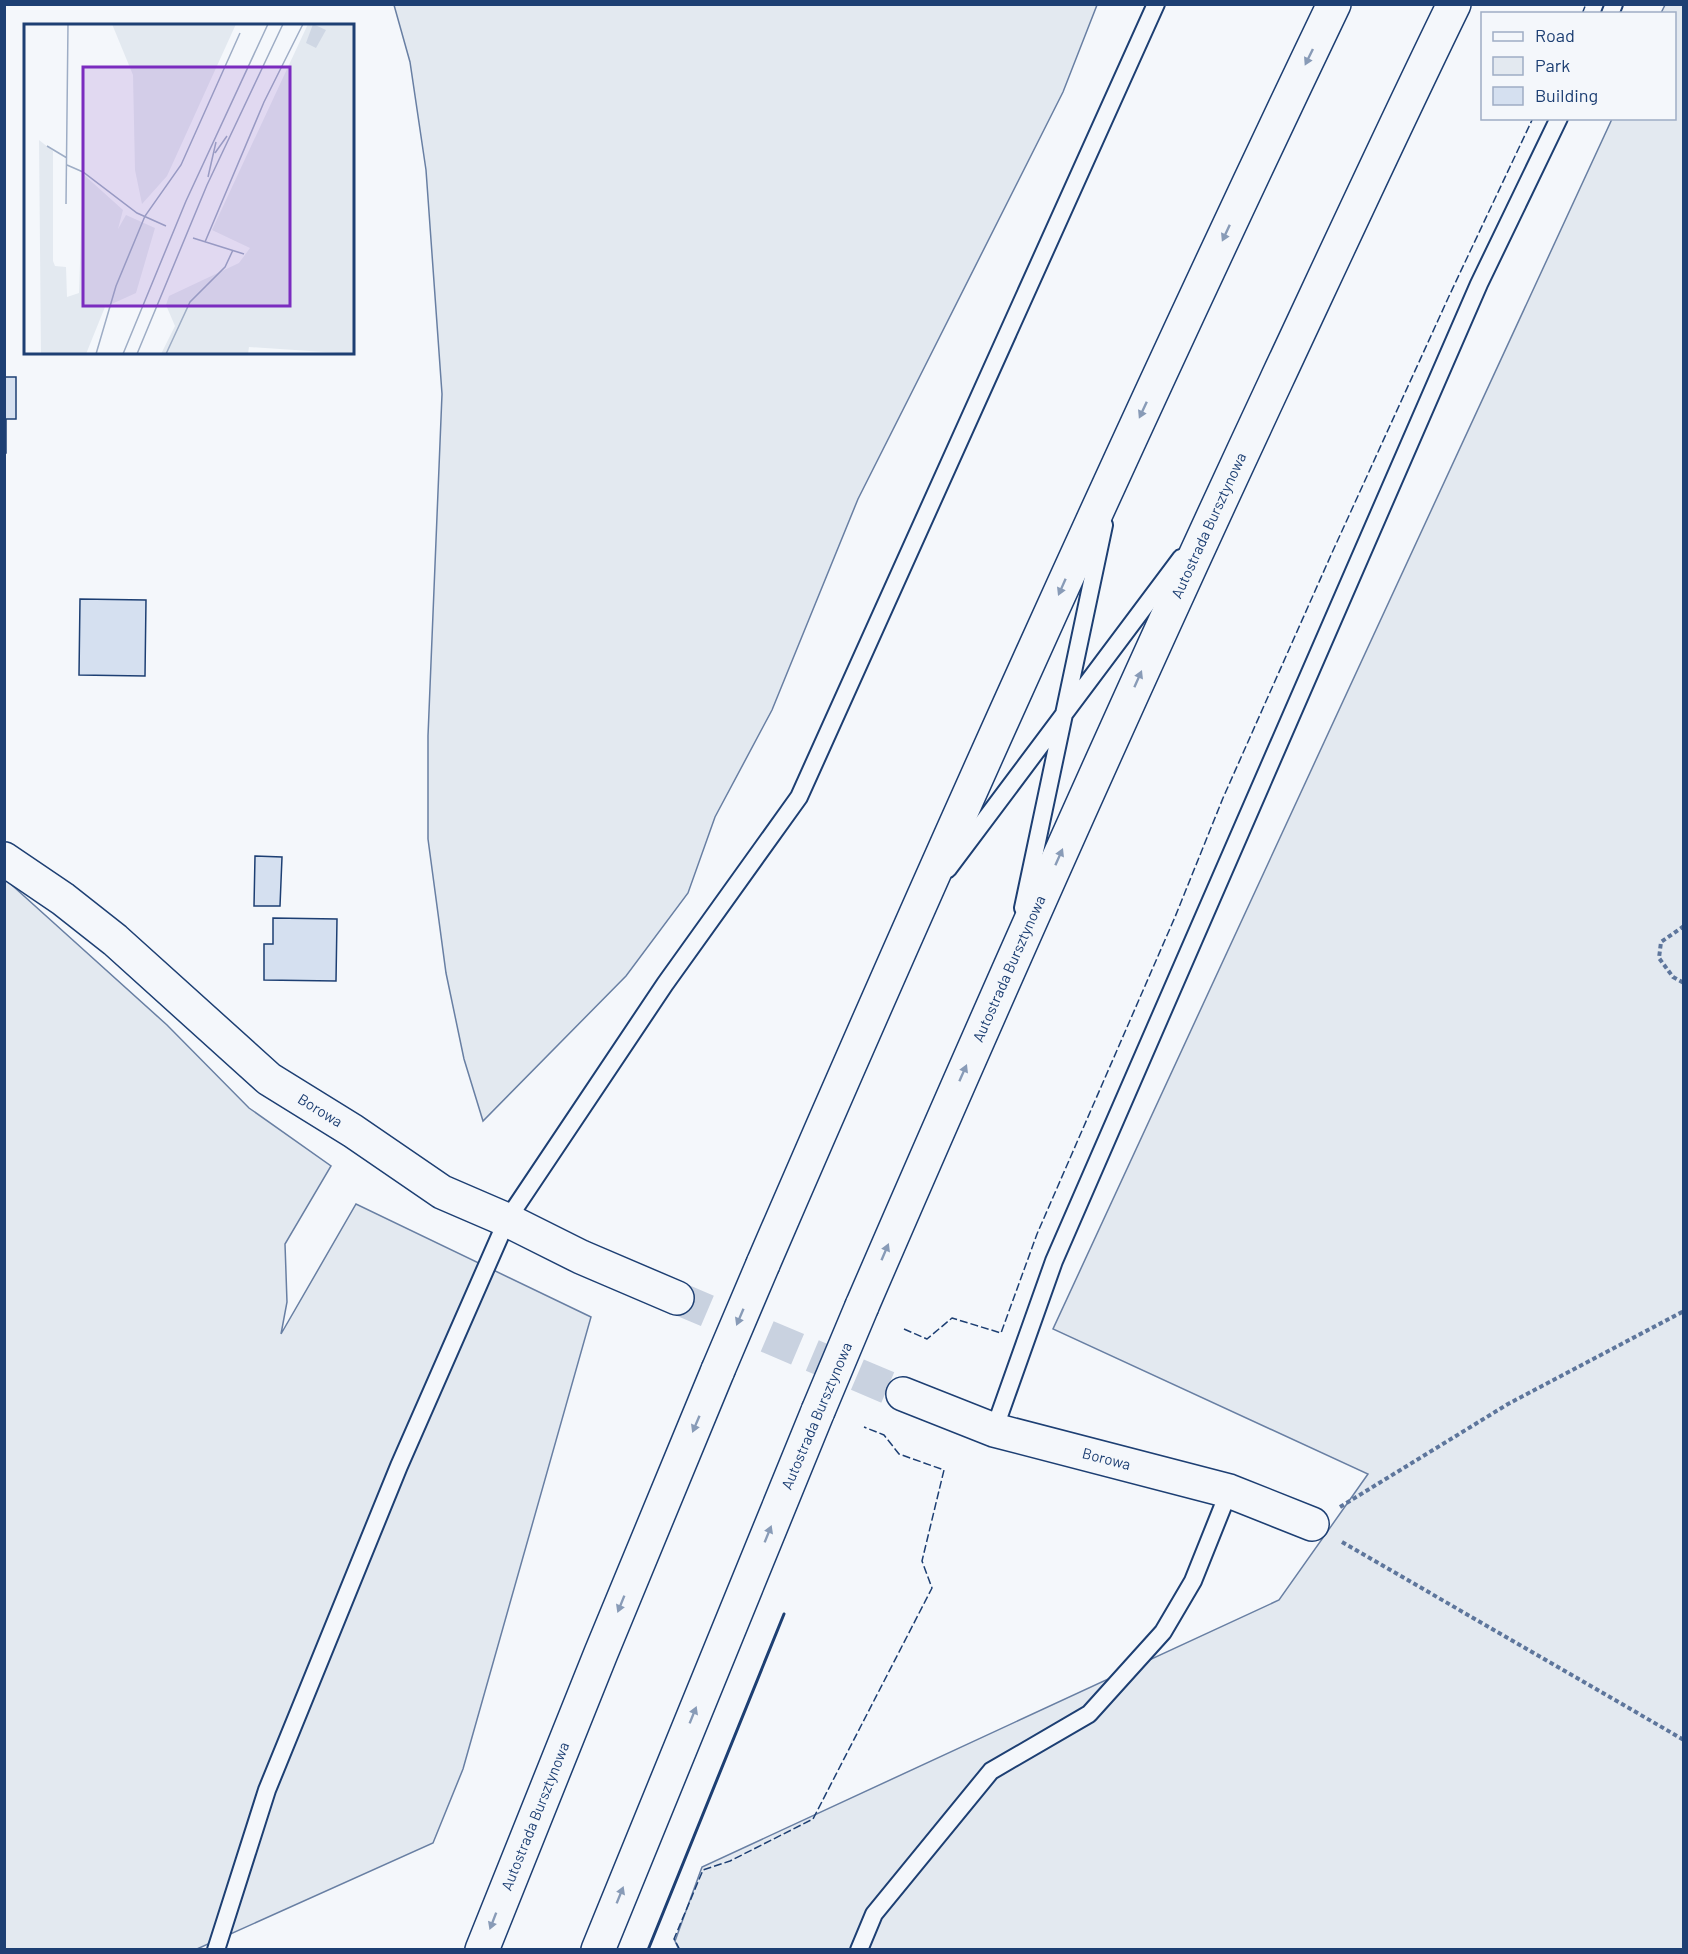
<svg xmlns="http://www.w3.org/2000/svg" width="1688" height="1954" font-family="Barlow,sans-serif">
<rect width="100%" height="100%" fill="#f4f7fb"/>
<!-- green -->
<path fill="#e3e9f0" stroke="#687fa3" stroke-width="1.5" d="M394,5H1097L1063,92L858,499L772,710L715,817L688,893L626,976L483,1121L464,1059L446,973L428,839V736L442,394L426,170L410,62Z
M1665,5H1683V1949L679,1950L675,1941L702,1867L1279,1600L1368,1474L1053,1329L1612,119L1674,118V14L1661,13Z
M4,878L167,1025L249,1108L331,1166L285,1244L287,1302L281,1334L356,1204L591,1317L463,1769L433,1843L197,1949H5Z"/>
<!-- building -->
<path fill="#d5e0f0" stroke="#1d3f73" stroke-width="1.5" d="M4,377H16V419H6V453H4Z
M80,599L146,600L145,676L79,675Z
M255,856L282,857L280,906H254Z
M273,918L337,919L336,981L264,980V944H273Z"/>
<g fill="none" stroke-linecap="round" stroke-linejoin="round">
<!-- minor-tunnel -->
<path stroke="#c9d2e0" stroke-width="33" stroke-dasharray="33 16" stroke-linecap="butt" d="M677,1298L903,1394"/>
<defs>
<path id="service" d="M1610,14L1614,4
M948,869L1181,558
M1023,908L1104,525
M994,1430L1054,1261L1479,284L1559,118
M216,1950L267,1790L399,1466L507,1220L665,984L799,797L1156,4
M859,1950L874,1914L991,1771L1089,1714L1163,1632L1193,1581L1229,1491"/>
<g id="minor">
<path id="s1" d="M4,859L63,899L115,940L269,1079L353,1131L442,1192L507,1220L581,1257L677,1298"/>
<path id="s2" d="M903,1394L994,1430L1229,1491L1312,1524"/>
</g>
<g id="motorway">
<path d="M763,1264C946,840 1135,420 1334,4"/>
<path id="s3" d="M862,1306C996,996 1133,687 1276,381C1335,255 1393,129 1454,4"/>
<path id="s4" d="M482,1950L601,1653L718,1370"/>
<path d="M598,1950L818,1411"/>
</g>
</defs>
<!-- service casing -->
<use href="#service" stroke="#1d3f73" stroke-width="20"/>
<!-- minor casing -->
<use href="#minor" stroke="#1d3f73" stroke-width="36"/>
<!-- motorway casing -->
<use href="#motorway" stroke="#1d3f73" stroke-width="36"/>
<!-- path -->
<path stroke="#5e769c" stroke-width="4" stroke-dasharray="4.5 3" stroke-linecap="butt" d="M1684,926L1661,942L1659,958L1673,977L1684,983
M1340,1507L1508,1404L1684,1311
M1342,1542L1684,1740"/>
<!-- service -->
<use href="#service" stroke="#f4f7fb" stroke-width="16"/>
<!-- minor -->
<use href="#minor" stroke="#f4f7fb" stroke-width="33"/>
<!-- motorway -->
<use href="#motorway" stroke="#f4f7fb" stroke-width="33"/>
<defs>
<path id="motorway-bridge" d="M718,1370L763,1264
M818,1411L862,1306"/>
</defs>
<!-- motorway-bridge casing -->
<use href="#motorway-bridge" stroke="#1d3f73" stroke-width="36" stroke-linecap="butt"/>
<!-- motorway-bridge -->
<use href="#motorway-bridge" stroke="#f4f7fb" stroke-width="33"/>
<!-- fence -->
<path stroke="#1d3f73" stroke-width="1.5" stroke-dasharray="8 3" stroke-linecap="butt" d="M1582,14L1586,4
M904,1329L927,1339L952,1318L1001,1333L1037,1234L1175,917L1223,798L1331,555L1450,294L1533,118
M680,1950L674,1939L703,1870L730,1861L813,1819L932,1588L922,1561L944,1470L899,1454L884,1435L864,1427"/>
<!-- wall -->
<path stroke="#1d3f73" stroke-width="3" d="M648,1950L784,1614"/>
</g>
<!-- one-way arrows -->
<defs><path id="oneway-solid" d="M-6-.8H1V-3.2L6.5 0L1 3.2V.8H-6Z" transform="scale(1.5)"/></defs>
<g fill="#889bb7">
<use href="#oneway-solid" transform="translate(1309 57) rotate(116)"/>
<use href="#oneway-solid" transform="translate(1226 233) rotate(115)"/>
<use href="#oneway-solid" transform="translate(1143 410) rotate(115)"/>
<use href="#oneway-solid" transform="translate(1062 587) rotate(114)"/>
<use href="#oneway-solid" transform="translate(1138 679) rotate(-66)"/>
<use href="#oneway-solid" transform="translate(1059 857) rotate(-66)"/>
<use href="#oneway-solid" transform="translate(963 1073) rotate(-66)"/>
<use href="#oneway-solid" transform="translate(885 1252) rotate(-67)"/>
<use href="#oneway-solid" transform="translate(740 1317) rotate(113)"/>
<use href="#oneway-solid" transform="translate(696 1424) rotate(113)"/>
<use href="#oneway-solid" transform="translate(768 1534) rotate(-68)"/>
<use href="#oneway-solid" transform="translate(621 1604) rotate(112)"/>
<use href="#oneway-solid" transform="translate(693 1715) rotate(-68)"/>
<use href="#oneway-solid" transform="translate(620 1895) rotate(-68)"/>
<use href="#oneway-solid" transform="translate(493 1921) rotate(111)"/>
</g>
<g text-anchor="middle" stroke-width="4.5" stroke-linejoin="round" paint-order="stroke">
<!-- street labels -->
<g font-size="15" fill="#1d3f73" stroke="#f4f7fb">
<text dy="5" stroke="none"><textPath href="#s3" startOffset="854">Autostrada Bursztynowa</textPath></text>
<text dy="5" stroke="none"><textPath href="#s3" startOffset="368">Autostrada Bursztynowa</textPath></text>
<text dy="5" stroke="none"><textPath href="#s1" startOffset="405">Borowa</textPath></text>
<text transform="translate(817 1416) rotate(-67)" y="5">Autostrada Bursztynowa</text>
<text dy="5" stroke="none"><textPath href="#s2" startOffset="214">Borowa</textPath></text>
<text dy="5" stroke="none"><textPath href="#s4" startOffset="144">Autostrada Bursztynowa</textPath></text>
</g>
</g>
<!-- overview -->
<g transform="translate(24 24)">
<rect width="330" height="330" fill="#f4f7fb"/>
<path d="M88,0H212L143,152L118,180L111,146L109,51ZM284,0H330V330L225,323L224,330H137L151,302L142,281L145,272L215,239L226,224L188,206ZM15,116L29,127V237L31,242L42,243L43,273L55,269L59,150L99,186L94,205L102,191L131,204L112,269L81,283L62,330H17Z" fill="#e3e9f0"/>
<path d="M289,0L302,6L292,24L282,19Z" fill="#cfd7e4"/>
<path fill="none" stroke="#9eadc5" stroke-width="1.5" d="M23,122L43,134M191,129L203,112M43,141L59,148L113,189L142,202M184,153L192,118M42,180L44,0M169,214L220,230M181,218L240,78L279,0M72,330L92,262L121,192L157,141L216,9M99,330L162,177L244,0M113,330L183,161L259,0M142,330L166,278L201,243L209,226"/>
<path fill="#7b2cbf" fill-opacity="0.15" stroke="#7b2cbf" stroke-width="3" d="M59,43H266V282H59Z"/>
<rect width="330" height="330" fill="none" stroke="#1d3f73" stroke-width="3"/>
</g>
<!-- border -->
<rect width="1688" height="1954" fill="none" stroke="#1d3f73" stroke-width="12"/>
<!-- legend -->
<rect x="1481" y="12" width="195" height="108" fill="#f4f7fb" stroke="#9eadc5" stroke-width="1.5"/>
<rect x="1493" y="32" width="30" height="9" fill="#f4f7fb" stroke="#9eadc5" stroke-width="1.5"/>
<text x="1535" y="42" font-size="18" fill="#1d3f73">Road</text>
<rect x="1493" y="57" width="30" height="18" fill="#e3e9f0" stroke="#9eadc5" stroke-width="1.5"/>
<text x="1535" y="72" font-size="18" fill="#1d3f73">Park</text>
<rect x="1493" y="87" width="30" height="18" fill="#d5e0f0" stroke="#9eadc5" stroke-width="1.5"/>
<text x="1535" y="102" font-size="18" fill="#1d3f73">Building</text>
</svg>
